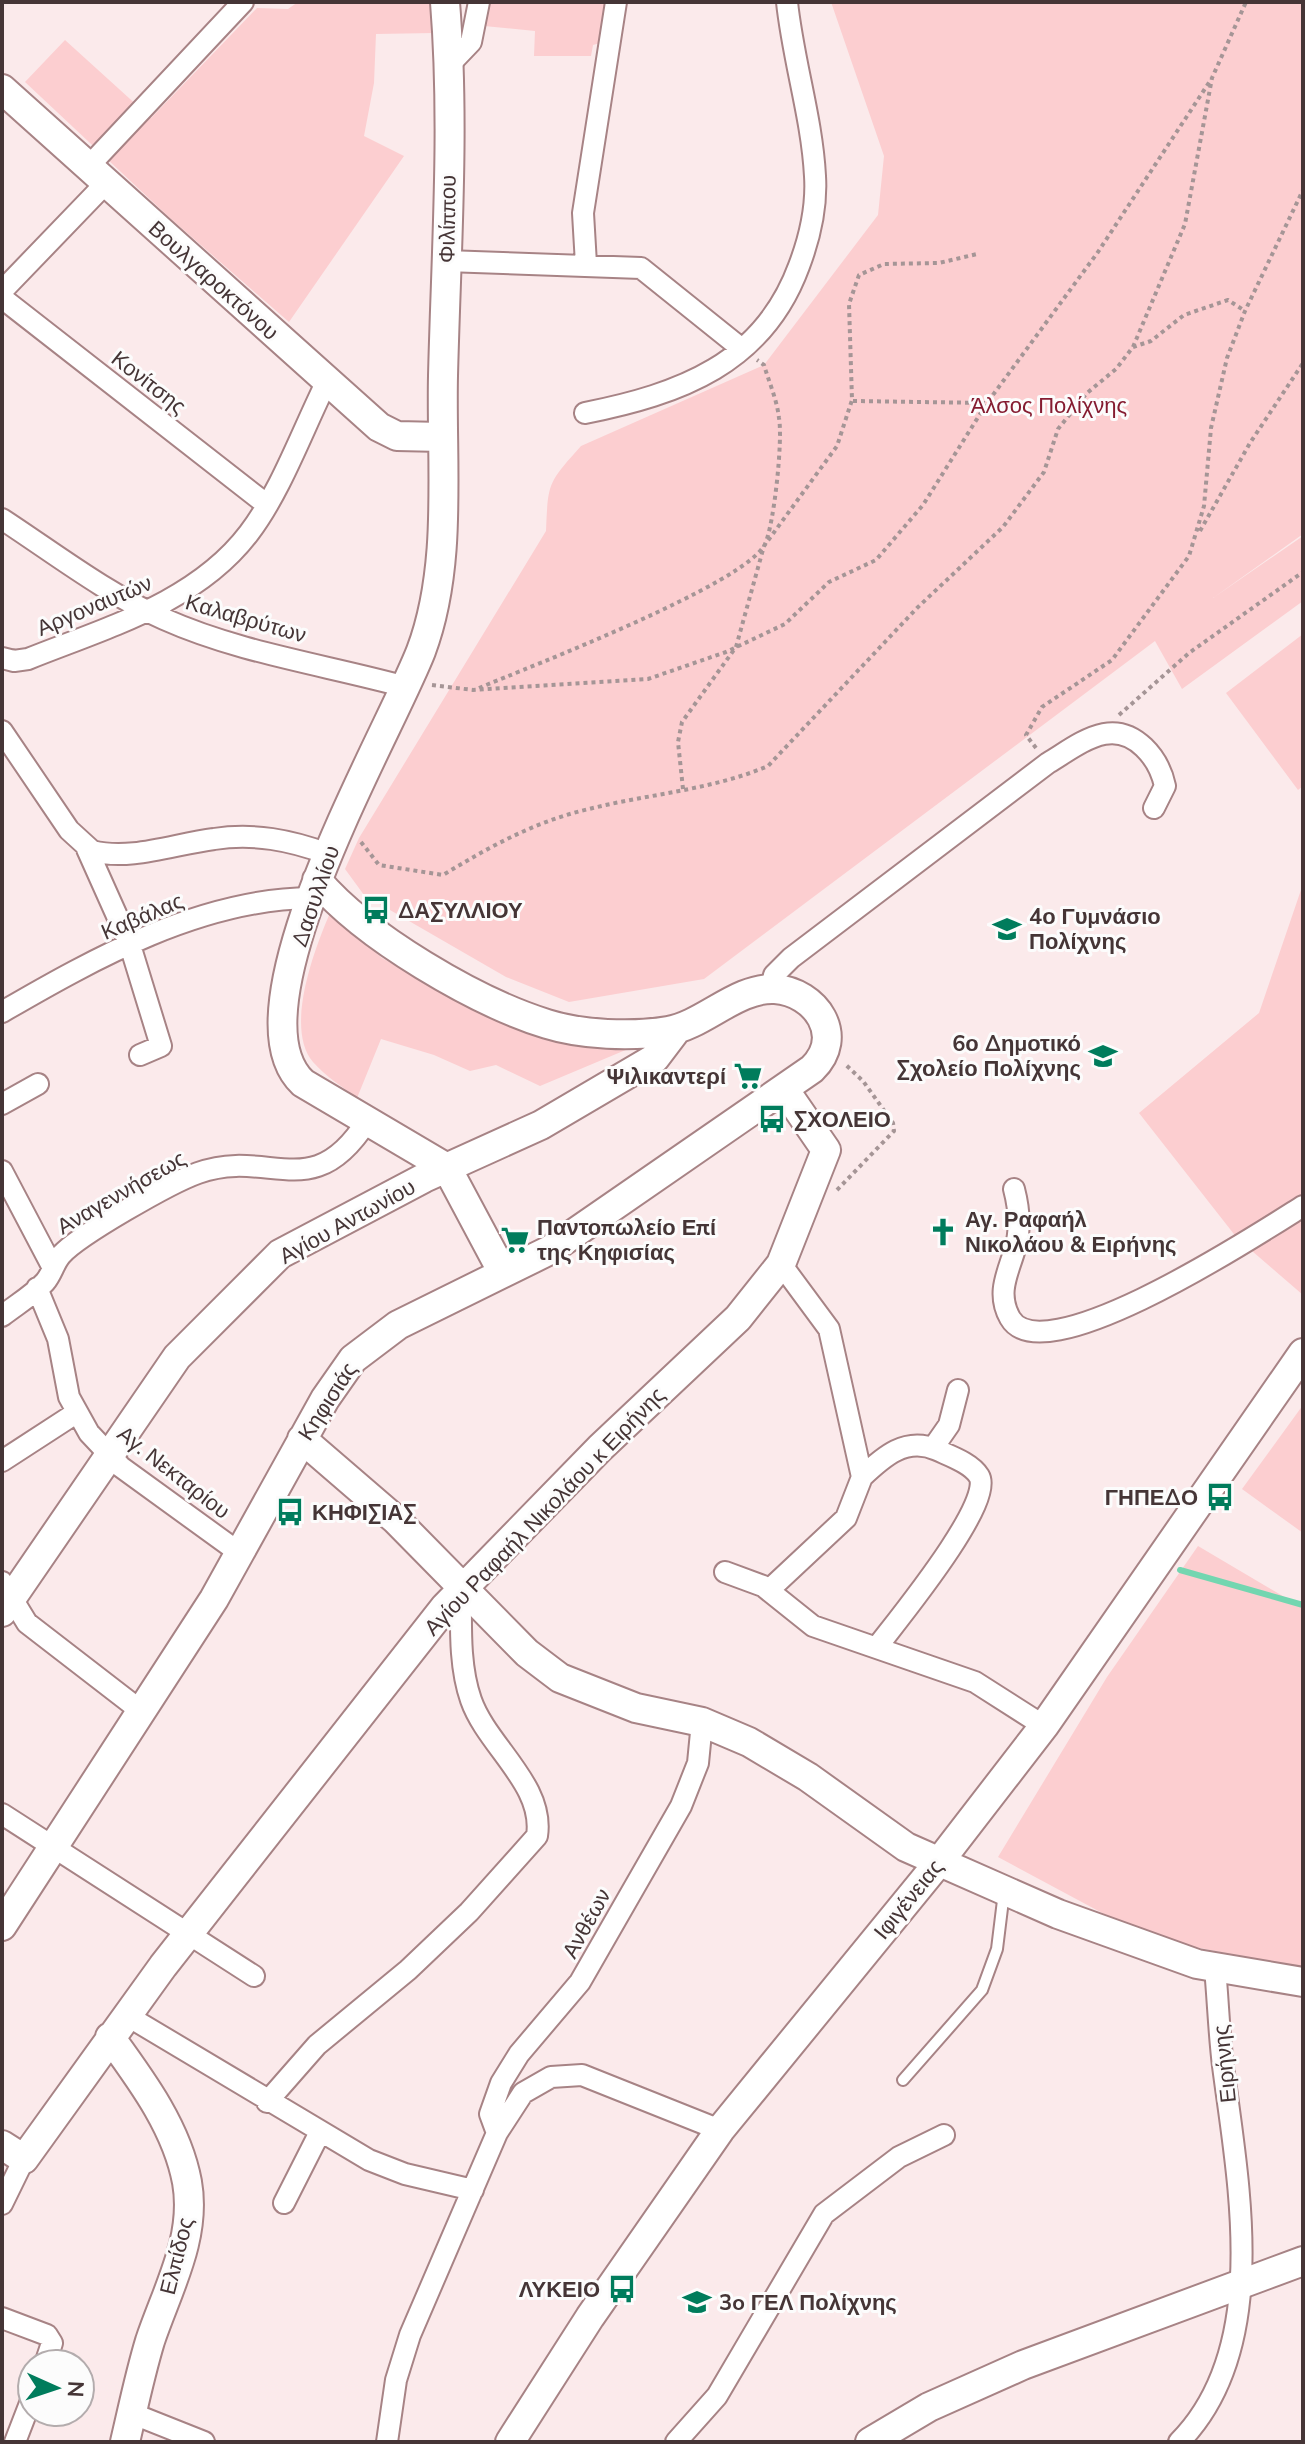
<svg xmlns="http://www.w3.org/2000/svg" width="1305" height="2444" font-family="'Nunito Sans',sans-serif">
<rect width="100%" height="100%" fill="#fbeaeb"/>
<!-- green -->
<path fill="#fcced0" d="M298,2H429L434,33L376,34L374,83L364,136L404,156L289,322L171,219L25,82L65,40L151,118L257,8L288,9Z
M487,2H605L600,43L593,45L591,56H534L535,31L484,26Z
M831,2H1303V534L1213,598L1303,536V601L1182,689L1155,641L704,979L569,1002L506,977L364,895L345,869L359,838L546,531C548,482 548,483 581,446L764,365L878,215L884,156Z
M1303,634V786L1298,790L1226,693Z
M1303,884V1295L1237,1238L1139,1113L1259,1013Z
M330,913L382,958L443,992L647,1041L540,1086L496,1065L470,1071L434,1055L381,1039L357,1098C343,1087 325,1076 313,1062C284,1028 315,948 330,913Z
M1303,1405V1533L1242,1489Z
M1198,1546L1303,1608V1969L1147,1937L998,1857L1107,1677Z"/>
<g fill="none" stroke-linecap="round" stroke-linejoin="round">
<!-- stream -->
<path stroke="#73d6b0" stroke-width="6" d="M1180,1570L1303,1605"/>
<defs>
<path id="lane" d="M903,2080L982,1990L997,1949L1004,1892"/>
<path id="street" d="M449,65L471,42L479,2
M88,167L243,2
M446,261L641,268L742,349
M586,264L583,213L616,2
M2,291L106,183
M2,298L266,504
M585,413C680,394 763,364 799,266C810,237 817,207 815,176C812,118 793,60 787,2
M2,519C54,553 107,594 164,619C240,653 326,665 406,687
M2,658L14,661L28,659C105,628 196,603 249,533C281,491 303,429 327,381
M2,731L69,830L92,851C131,861 174,844 214,839C254,833 290,840 328,854
M87,849L130,945L161,1046L140,1055
M771,989L774,975L791,958L1048,763C1065,753 1084,738 1104,734C1135,728 1159,758 1165,786L1154,808
M2,1012C95,958 201,899 311,898
M2,1104L38,1084
M2,1171L53,1268
M1014,1189C1019,1208 1021,1229 1015,1249C1008,1273 996,1293 1010,1318C1043,1376 1263,1231 1303,1206
M37,1288L58,1339L69,1397L89,1433L121,1467L241,1554
M2,1316C16,1305 33,1295 45,1282C52,1274 54,1263 61,1255C79,1235 170,1183 198,1173C270,1147 312,1207 367,1121
M933,1448L949,1425L958,1390
M2,1461L76,1413
M862,1477C883,1457 906,1436 937,1450C950,1456 971,1463 979,1476C995,1502 896,1622 877,1647
M725,1572L763,1586L813,1626L975,1682L1044,1726
M2,1582L27,1623L141,1711
M769,1590L846,1518L862,1477L829,1329L781,1264
M2,1814L254,1976
M126,2015L369,2160L405,2174L473,2190
M267,2102L317,2045L408,1970L469,1912L537,1836C545,1785 487,1746 471,1700C459,1666 461,1626 461,1590
M497,2133L490,2114L501,2083L519,2054L580,1982L681,1806L698,1763L702,1722
M284,2203L320,2132
M2,2204L24,2159
M2,2318L47,2335L52,2343L45,2364
M131,2413L204,2442
M15,2442L32,2398
M387,2442L396,2380L410,2335L497,2133L523,2093L551,2077L582,2075L720,2130
M676,2442L717,2396L824,2214L899,2157L944,2135
M1179,2442C1272,2348 1238,2182 1223,2066C1219,2033 1218,2000 1215,1968"/>
<path id="secondary" d="M445,2C455,126 446,252 443,376C441,466 453,566 421,651C389,734 226,1011 303,1083L447,1168L503,1273
M2,89L379,427L397,436L442,437
M302,1439L396,1520L527,1653L560,1678L636,1708L702,1722L749,1742L808,1777L906,1847L1058,1914L1197,1964L1303,1982
M2,1612L177,1357L280,1254L424,1178L541,1125L655,1058L677,1029
M2,1926L214,1599L325,1399L353,1359L398,1325L550,1250L812,1069C846,1036 816,992 775,989C737,987 704,1025 668,1031C632,1037 582,1035 547,1024C476,1002 365,937 317,880
M110,2037C142,2081 177,2128 187,2182C197,2238 167,2290 150,2341C140,2374 133,2408 125,2442
M2,2145L24,2159L163,1966L445,1607L600,1448L738,1318L781,1264L826,1150L784,1089
M510,2442L590,2317L720,2130L939,1862L1044,1726L1303,1353
M870,2442L929,2407L1023,2365L1303,2261"/>
</defs>
<!-- lane casing -->
<use href="#lane" stroke="#a78385" stroke-width="14"/>
<!-- street casing -->
<use href="#street" stroke="#a78385" stroke-width="24"/>
<!-- secondary casing -->
<use href="#secondary" stroke="#a78385" stroke-width="32"/>
<!-- path -->
<path stroke="#a59596" stroke-width="4" stroke-dasharray="4 4" stroke-linecap="butt" d="M1133,347L1185,224L1212,78L1246,2
M853,401L987,403
M1200,531L1250,443L1303,363
M432,685L473,690L648,679L726,652L785,624L829,582L876,560L923,505L987,403L1098,252L1212,78
M479,688C529,667 746,584 765,544C774,525 783,440 779,418C777,400 769,382 764,365L757,360
M1119,715L1189,653L1303,572
M1036,748L1026,735L1042,707L1112,660L1189,556L1204,506L1211,428L1227,358L1245,311L1303,190
M683,789L678,742L682,722L736,647L764,546L837,446L852,400L849,304L859,275L884,264L939,263L977,254
M361,842L379,865L443,875C489,847 536,821 589,809C648,794 712,790 768,766L917,608L1003,527L1044,472L1058,429L1087,393L1116,369L1133,347L1151,341L1184,315L1228,300L1245,311
M837,1190L894,1131L893,1123L863,1081L845,1064"/>
<!-- lane -->
<use href="#lane" stroke="#fff" stroke-width="10"/>
<!-- street -->
<use href="#street" stroke="#fff" stroke-width="20"/>
<!-- secondary -->
<use href="#secondary" stroke="#fff" stroke-width="28"/>
</g>
<!-- icons -->
<defs>
<symbol id="bus-bare" viewBox="-9 -9 18 18"><path d="M-5-6H5V4H4V6H2V4H-2V6H-4V4H-5ZM-3.5-4V0h7V-4ZM-3.5 1.2v1.5H-2V1.2ZM2 1.2v1.5H3.5V1.2Z" fill="#007c5c" stroke="#fcfcfc" stroke-width="2.5" paint-order="stroke"/></symbol>
<symbol id="school-bare" viewBox="-9 -9 18 18"><path d="M0-5L7-2L0 1L-7-2ZM-4 1L0 2.5L4 1V4Q0 6-4 4Z" fill="#007c5c" stroke="#fcfcfc" stroke-width="2.5" paint-order="stroke"/></symbol>
<symbol id="supermarket-bare" viewBox="-9 -9 18 18"><path d="M-6-5.5h2.5l.6 2H6L4.5 2H-2.5L-4.4-4H-6ZM-1.5 3.2a1.3 1.3 0 1 0 .1 0ZM3 3.2a1.3 1.3 0 1 0 .1 0Z" fill="#007c5c" stroke="#fcfcfc" stroke-width="2.5" paint-order="stroke"/></symbol>
<symbol id="church-bare" viewBox="-9 -9 18 18"><path d="M-1.2-6h2.4v3.5h3.3v2.4h-3.3V6h-2.4V-.1h-3.3v-2.4h3.3Z" fill="#007c5c" stroke="#fcfcfc" stroke-width="2.5" paint-order="stroke"/></symbol>
</defs>
<g fill-rule="evenodd">
<use href="#bus-bare" x="356" y="890" width="40" height="40"/>
<use href="#school-bare" x="987" y="909" width="40" height="40"/>
<use href="#school-bare" x="1083" y="1036" width="40" height="40"/>
<use href="#supermarket-bare" x="728" y="1056" width="40" height="40"/>
<use href="#bus-bare" x="752" y="1099" width="40" height="40"/>
<use href="#church-bare" x="923" y="1212" width="40" height="40"/>
<use href="#supermarket-bare" x="495" y="1220" width="40" height="40"/>
<use href="#bus-bare" x="1200" y="1477" width="40" height="40"/>
<use href="#bus-bare" x="270" y="1492" width="40" height="40"/>
<use href="#bus-bare" x="602" y="2269" width="40" height="40"/>
<use href="#school-bare" x="677" y="2282" width="40" height="40"/>
</g>
<g text-anchor="middle" stroke-width="6" stroke-linejoin="round" paint-order="stroke">
<!-- street labels -->
<g font-size="22" fill="#453536" stroke="#fcfcfc">
<text transform="translate(447 219) rotate(-89)" y="8">Φιλίππου</text>
<text transform="translate(214 280) rotate(42)" y="8">Βουλγαροκτόνου</text>
<text transform="translate(149 382) rotate(38)" y="8">Κονίτσης</text>
<text transform="translate(94 605) rotate(-23)" y="8">Αργοναυτών</text>
<text transform="translate(246 618) rotate(16)" y="8">Καλαβρύτων</text>
<text transform="translate(315 896) rotate(-71)" y="8">Δασυλλίου</text>
<text transform="translate(142 916) rotate(-23)" y="8">Καβάλας</text>
<text transform="translate(121 1192) rotate(-30)" y="8">Αναγεννήσεως</text>
<text transform="translate(347 1221) rotate(-29)" y="8">Αγίου Αντωνίου</text>
<text transform="translate(327 1401) rotate(-57)" y="8">Κηφισιάς</text>
<text transform="translate(174 1472) rotate(38)" y="8">Αγ. Νεκταρίου</text>
<text transform="translate(544 1511) rotate(-46)" y="8">Αγίου Ραφαήλ Νικολάου κ Ειρήνης</text>
<text transform="translate(908 1899) rotate(-51)" y="8">Ιφιγένειας</text>
<text transform="translate(586 1923) rotate(-61)" y="8">Ανθέων</text>
<text transform="translate(1224 2064) rotate(-96)" y="8">Ειρήνης</text>
<text transform="translate(176 2256) rotate(-76)" y="8">Ελπίδος</text>
</g>
<!-- park labels -->
<g font-size="22" fill="#851c31" stroke="#fcfcfc">
<text x="1049" y="413">Άλσος Πολίχνης</text>
</g>
<!-- poi labels -->
<g font-size="22" font-weight="bold" fill="#453536" stroke="#fcfcfc" text-anchor="start">
<text x="398" y="918">ΔΑΣΥΛΛΙΟΥ</text>
<text x="1029" y="924">4ο Γυμνάσιο<tspan x="1029" dy="25">Πολίχνης</tspan></text>
<text x="1081" y="1051" text-anchor="end">6ο Δημοτικό<tspan x="1081" dy="25">Σχολείο Πολίχνης</tspan></text>
<text x="726" y="1084" text-anchor="end">Ψιλικαντερί</text>
<text x="794" y="1127">ΣΧΟΛΕΙΟ</text>
<text x="965" y="1227">Αγ. Ραφαήλ<tspan x="965" dy="25">Νικολάου &amp; Ειρήνης</tspan></text>
<text x="537" y="1235">Παντοπωλείο Επί<tspan x="537" dy="25">της Κηφισίας</tspan></text>
<text x="1198" y="1505" text-anchor="end">ΓΗΠΕΔΟ</text>
<text x="312" y="1520">ΚΗΦΙΣΙΑΣ</text>
<text x="600" y="2297" text-anchor="end">ΛΥΚΕΙΟ</text>
<text x="719" y="2310">3o ΓΕΛ Πολίχνης</text>
</g>
</g>
<!-- border -->
<rect width="1305" height="2444" fill="none" stroke="#453536" stroke-width="8"/>
<!-- north arrow -->
<g transform="translate(56 2388) rotate(93)"><circle r="38" fill="#fcfcfc" stroke="#b3acad" stroke-width="2"/>
<path d="M0-6L14 30L0 20L-14 30Z" fill="#007c5c"/>
<text y="-12" font-size="22" font-weight="bold" text-anchor="middle" fill="#453536">N</text>
</g>
</svg>
